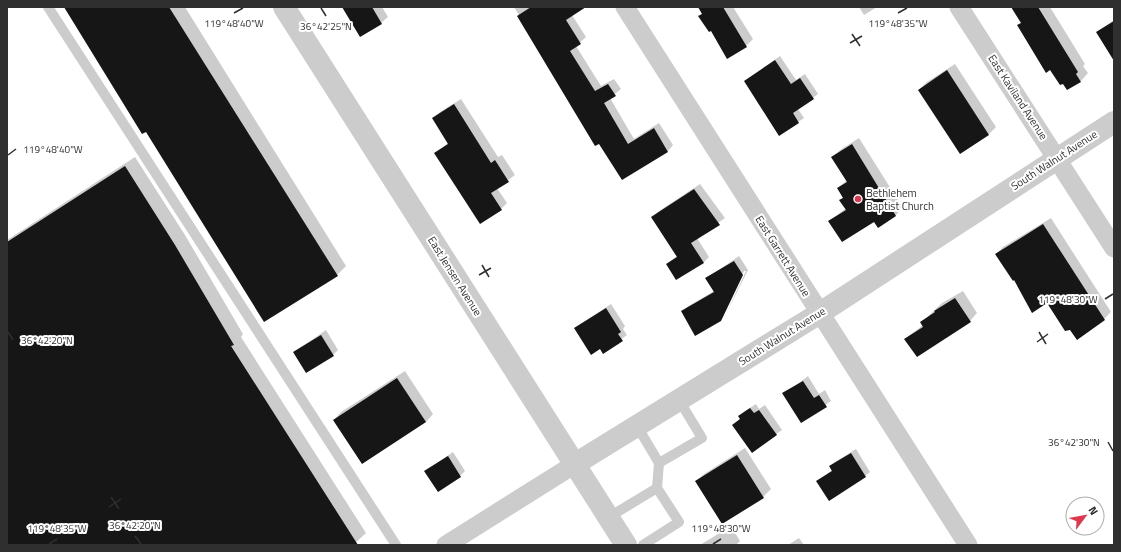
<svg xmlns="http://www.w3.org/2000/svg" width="1121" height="552" font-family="'Titillium Web',sans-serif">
<rect width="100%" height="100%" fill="#fff"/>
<!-- shadow -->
<path fill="#0003" d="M64,7H185L346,266L337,275L146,131L143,133Z
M343,7H382L388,17L381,23Z
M514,7H583L572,15L586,37L576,46L601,86L614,79L621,89L610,98L634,139L659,123L673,145L668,151L622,179L599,142L596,144Z
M699,7H733L753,39L746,46L728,57Z
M859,7H877L864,15Z
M1017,7H1050L1085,64L1083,66L1088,73L1081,81L1067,89L1018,26L1022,22Z
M1114,20V59L1097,32Z
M780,56L796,80L805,74L818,94L798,109L804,118L779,135L745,81Z
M955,64L996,127L989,134L960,153L919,90L927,82Z
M461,99L498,157L502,155L515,175L497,188L507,203L501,209L436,153L448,143L434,118L440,112Z
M859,138L903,208L895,216L875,220L830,221L846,208L841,200L844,197L838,188L847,180L833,157L840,150Z
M135,157L185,235L243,334L241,337L366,533L353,545H7V240Z
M700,184L725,218L697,238L709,257L703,263L667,264L678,255L653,217L659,211Z
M1051,218L1111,312L1104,319L1070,329L1048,302L1015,279L996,254L1003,247Z
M739,256L748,270L725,316L746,271H744L721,320L682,312L687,307L714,291L707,278Z
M963,291L977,313L970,321L905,339L923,325L922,322L942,303Z
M611,304L625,326L623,329L627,335L603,352L601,348L575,328Z
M326,330L338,350L333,355L294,352Z
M405,371L433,414L426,422L362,463L334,420L341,412Z
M808,376L819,394L825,390L831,401L802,422L784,394Z
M756,404L759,409L765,405L782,430L752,451L734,425L741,418L740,416L745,411Z
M745,448L771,489L763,497L722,523L696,482L704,474Z
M856,449L870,472L865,476L818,481L832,470L830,467L835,462Z
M453,452L465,471L460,476L425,471Z
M731,526L740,541L736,545H700Z
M799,538L804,545H788Z"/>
<!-- building -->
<path fill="#161616" d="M64,7H169L338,276L264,322L146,132L142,134Z
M342,7H372L382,24L360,37Z
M531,7H586L566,20L581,44L570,51L595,91L608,84L616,96L604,103L628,144L654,128L668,152L622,180L599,144L595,146L517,16Z
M698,7H723L747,47L727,59L711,31L709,32L698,16L702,14Z
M1011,7H1038L1078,72L1076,74L1081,82L1067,90L1063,84L1060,85L1050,70L1046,73L1017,25L1021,23Z
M1114,21V61L1096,32Z
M775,60L791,84L800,78L814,99L793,113L799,123L779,136L744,81Z
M947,70L989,135L960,154L918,90Z
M454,104L491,163L495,160L509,182L491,193L502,210L480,224L434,153L448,144L432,118Z
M852,144L896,216L878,228L874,222L842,242L828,221L846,210L839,200L843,198L837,188L847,182L831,157Z
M125,166L175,245L234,345L231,346L358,545H7V242Z
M694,189L720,225L691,243L704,263L676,280L666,264L677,257L651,217Z
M1043,224L1105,320L1077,340L1070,330L1065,331L1047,303L1032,313L1014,280L1013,281L995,254Z
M734,261L743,275L721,321L695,336L681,311L714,292L705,278Z
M955,298L971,322L917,357L904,339L923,327L920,322L935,312L934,311Z
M606,308L621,332L618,334L623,341L603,354L600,349L591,355L574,328Z
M321,335L334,356L306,373L293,352Z
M397,378L426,422L362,464L333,420Z
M803,381L814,398L819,395L827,407L801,423L782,393Z
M750,408L754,413L759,410L777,435L752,453L732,425L740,419L738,416Z
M851,453L866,477L829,501L816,481L832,471L829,466Z
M737,455L764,498L722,524L695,481Z
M448,456L461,477L438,492L424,471Z"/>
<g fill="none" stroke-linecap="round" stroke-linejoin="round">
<!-- service -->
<path stroke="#ccc" stroke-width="10" d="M48,7L396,545
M637,426L659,463
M609,517L657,488
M643,545L679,522L657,488L659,463L702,438L679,400"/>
<!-- minor -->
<path stroke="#ccc" stroke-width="19" d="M625,7L968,545
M959,7L1114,248
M446,545L575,464"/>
<!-- tertiary -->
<path stroke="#ccc" stroke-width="22" d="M284,7L626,545
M575,464L820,313L1114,122"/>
</g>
<!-- ticks -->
<path fill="none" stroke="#2f2f2f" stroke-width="1.5" d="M321,8L326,16M234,13L243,8M898,13L907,8M852,34L860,46M850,43L862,36M8,155L16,149M482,265L489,277M479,275L491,268M1105,299L1113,294M8,332L13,340M1039,332L1046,344M1037,342L1048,334M1108,442L1113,451M111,497L119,509M109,507L121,499M135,536L141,544M49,544L57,539M713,544L721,539"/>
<!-- markers -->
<circle fill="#df374d" stroke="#fff" stroke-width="1.5" cx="858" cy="199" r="4"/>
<g text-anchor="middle" stroke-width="4" stroke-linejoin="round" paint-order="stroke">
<!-- street labels -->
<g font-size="11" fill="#2f2f2f" stroke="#fff">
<text transform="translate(1018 97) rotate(57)" y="4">East Kaviland Avenue</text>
<text transform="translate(1054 160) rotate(-33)" y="4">South Walnut Avenue</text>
<text transform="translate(783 256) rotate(58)" y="4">East Garrett Avenue</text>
<text transform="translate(455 276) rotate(58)" y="4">East Jensen Avenue</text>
<text transform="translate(782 336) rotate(-32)" y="4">South Walnut Avenue</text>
</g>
<!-- poi labels -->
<g font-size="11" fill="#2f2f2f" stroke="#fff" text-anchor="start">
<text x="866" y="197">Bethlehem<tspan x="866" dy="13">Baptist Church</tspan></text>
</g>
</g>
<g font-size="10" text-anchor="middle" fill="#2f2f2f" stroke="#fff" stroke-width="4" stroke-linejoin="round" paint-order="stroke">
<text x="898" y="27">119°48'35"W</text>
<text x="234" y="27">119°48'40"W</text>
<text x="326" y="30">36°42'25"N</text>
<text x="53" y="153">119°48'40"W</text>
<text x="1068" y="303">119°48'30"W</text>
<text x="47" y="344">36°42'20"N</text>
<text x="1074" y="446">36°42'30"N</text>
<text x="135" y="529">36°42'20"N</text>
<text x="57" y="532">119°48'35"W</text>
<text x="721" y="532">119°48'30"W</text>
</g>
<!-- border -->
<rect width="1121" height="552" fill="none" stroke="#2f2f2f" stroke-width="16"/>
<!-- north arrow -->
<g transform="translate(1085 516) rotate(58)"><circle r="19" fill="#ffffff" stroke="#acacac"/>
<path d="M0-3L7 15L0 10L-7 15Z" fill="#df374d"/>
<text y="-6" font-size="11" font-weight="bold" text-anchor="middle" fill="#2f2f2f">N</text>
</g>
</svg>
